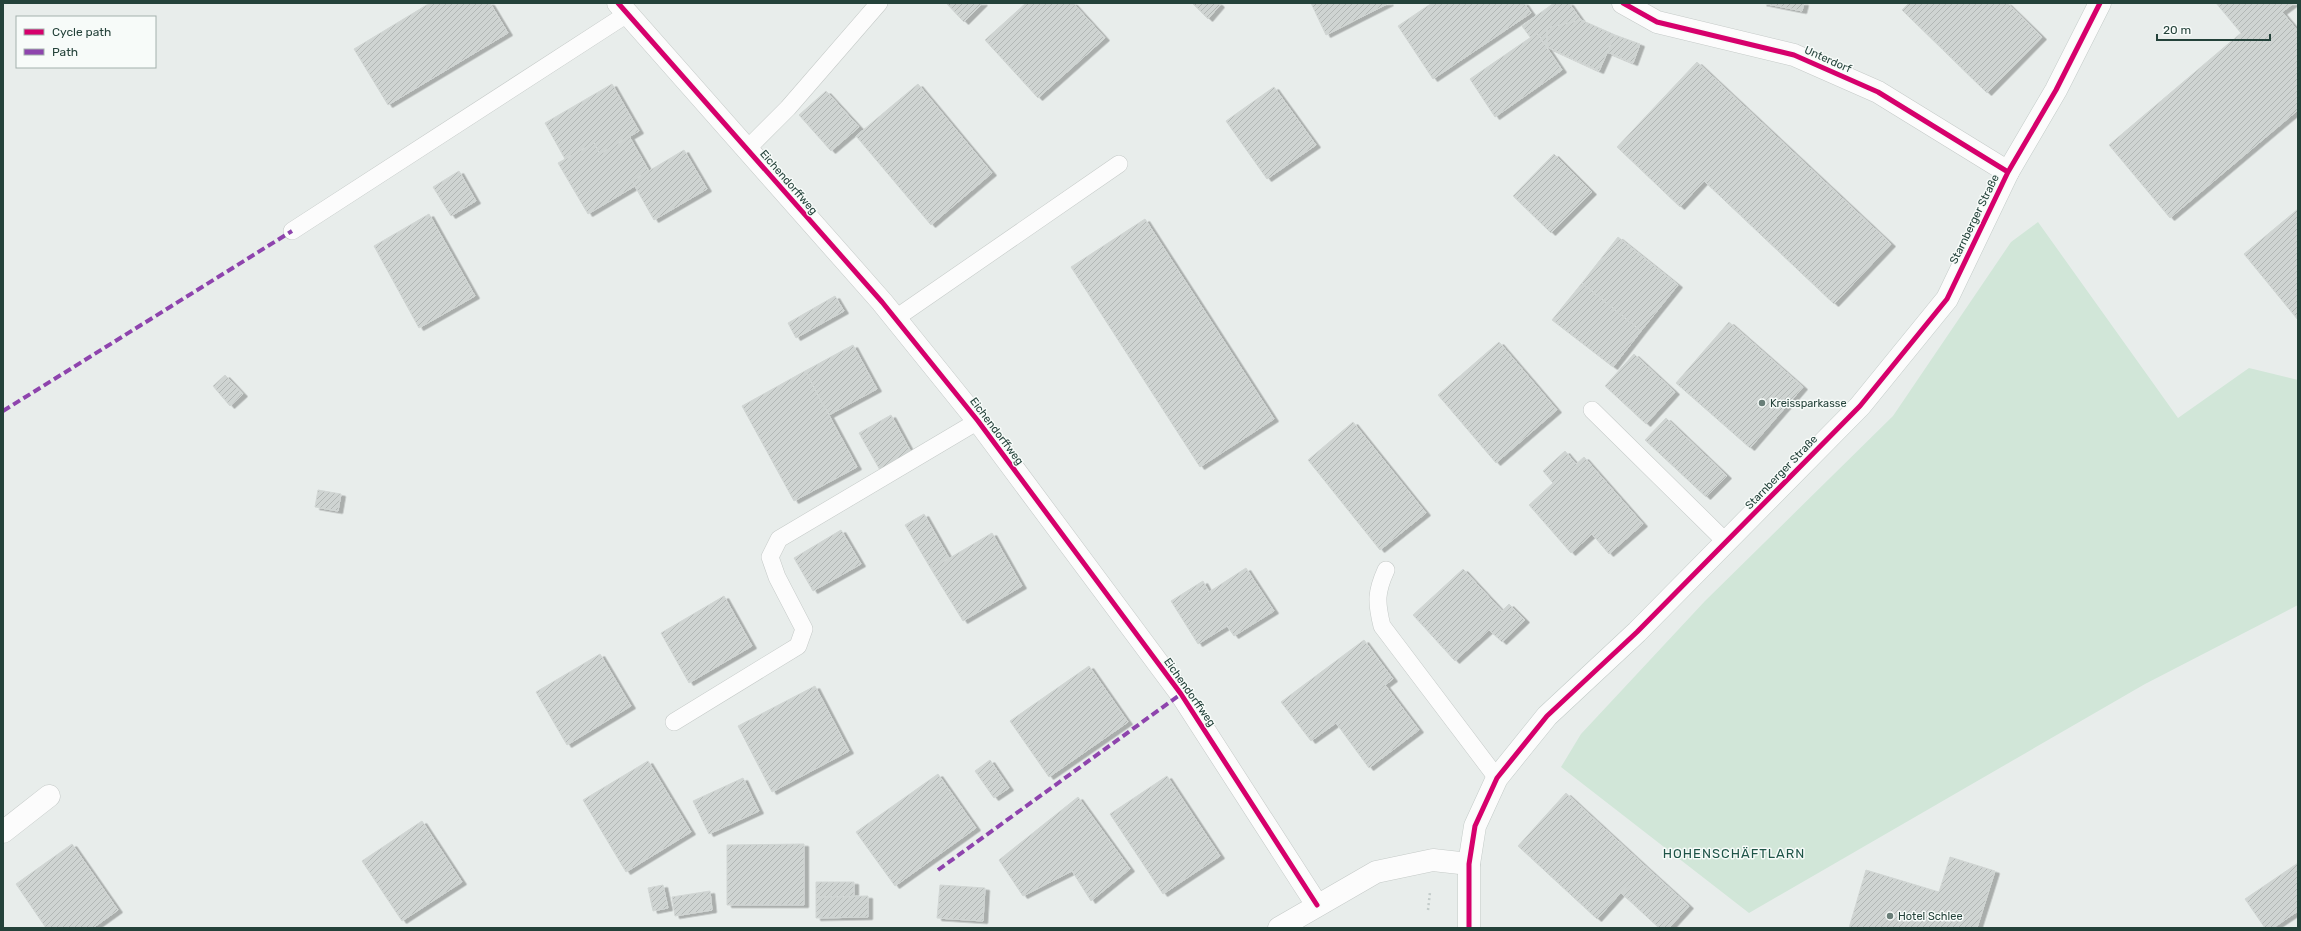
<svg xmlns="http://www.w3.org/2000/svg" width="2301" height="931" font-family="Rubik,sans-serif">
<defs>
<pattern id="building-hatch" width="6" height="6" patternUnits="userSpaceOnUse"><rect width="6" height="6" fill="#cfd4d2"/><path d="M-1 1l2-2M0 6l6-6M5 7l2-2" fill="none" stroke="#b2b7b5"/></pattern>
<filter id="shadow"><feDropShadow dx="4.5" dy="2.5" stdDeviation="0" flood-color="#0004"/></filter>
</defs>
<rect width="100%" height="100%" fill="#e8edeb"/>
<!-- grass -->
<path fill="#d1e6d8" d="M2038,222L2178,418L2249,368L2298,380V605L2145,684L1749,913L1561,767L1581,734L1705,601L1893,416L2011,242Z"/>
<!-- building -->
<path fill="url(#building-hatch)" stroke="#d1d6d4" filter="url(#shadow)" d="M430,3H490L508,33L388,105L354,49Z
M946,3H983L964,22Z
M1026,3H1073L1105,38L1038,98L985,40Z
M1192,3H1218L1220,5L1208,19Z
M1311,3H1389L1326,35Z
M1432,3H1524L1531,13L1433,79L1398,26Z
M1554,3H1569L1581,20L1547,28V47L1537,33L1530,37L1522,26Z
M1762,3H1804L1802,11Z
M1909,3H2007L2042,37L1987,93L1902,10Z
M2216,3H2294L2282,12L2298,31V110L2170,218L2109,145L2241,33Z
M1581,20L1615,35L1599,71L1547,47V28Z
M1537,33L1562,70L1495,117L1470,79Z
M1615,35L1640,44L1633,63L1607,52Z
M1697,62L1891,244L1834,304L1704,181L1680,207L1617,147Z
M612,84L639,131L600,154L594,143L565,159L545,123Z
M918,84L992,173L931,225L856,136Z
M1274,87L1316,145L1267,179L1226,121Z
M826,91L859,127L831,151L799,115Z
M629,136L649,171L632,181L635,186L588,214L558,163L594,143L600,154Z
M684,150L707,189L654,220L632,181Z
M1554,154L1592,192L1551,233L1513,196Z
M459,171L476,201L451,216L433,187Z
M2298,209V320L2244,254Z
M429,214L475,296L419,328L374,246Z
M1145,219L1274,419L1200,467L1071,267Z
M1618,237L1678,285L1641,331L1582,283Z
M1582,283L1641,331L1613,367L1552,320Z
M835,296L844,311L796,338L788,323Z
M1729,322L1803,387L1750,448L1676,383Z
M1499,342L1557,410L1496,463L1438,395Z
M853,345L877,389L829,415L805,371Z
M1634,354L1675,392L1646,424L1605,386Z
M805,371L857,467L794,501L742,406Z
M225,375L243,394L230,406L213,386Z
M891,415L911,452L880,470L859,433Z
M1666,418L1727,476L1706,497L1645,440Z
M1353,422L1426,513L1380,550L1308,460Z
M1565,451L1576,464L1584,457L1643,524L1609,554L1592,534L1571,553L1529,505L1553,483L1543,471Z
M318,490L341,494L338,511L315,507Z
M924,514L949,558L931,569L905,525Z
M841,530L861,564L813,591L794,558Z
M992,533L1022,586L963,621L931,569Z
M1246,568L1274,611L1234,636L1227,626L1198,644L1171,601L1203,581L1209,592Z
M1463,569L1502,611L1509,604L1525,620L1502,642L1489,630L1455,661L1413,615Z
M724,596L752,646L689,683L661,633Z
M1364,640L1393,679L1385,685L1419,730L1369,768L1336,723L1311,741L1281,702Z
M600,654L631,706L567,745L536,692Z
M1089,666L1128,722L1049,777L1010,721Z
M815,686L849,751L772,792L738,726Z
M990,760L1009,788L994,798L975,771Z
M648,761L691,832L626,872L583,800Z
M938,774L976,828L895,886L856,832Z
M1167,776L1220,856L1163,894L1110,814Z
M743,778L759,811L709,834L693,801Z
M1566,793L1645,866L1597,919L1518,846Z
M1078,797L1130,869L1091,901L1072,871L1023,896L999,860Z
M422,821L462,882L402,921L362,861Z
M72,844L118,910L93,928H46L16,884Z
M804,844V905H727V845Z
M1950,857L1995,871L1977,928H1849L1866,870L1939,892Z
M2298,863V911L2273,928H2265L2245,899Z
M1645,866L1689,906L1669,928H1659L1621,893Z
M816,882H854V897H816Z
M663,885L668,908L653,911L648,888Z
M940,885L985,888L983,921L937,918Z
M710,891L712,910L675,916L672,897Z
M868,896V917L816,918V897Z"/>
<g fill="none" stroke-linecap="round" stroke-linejoin="round">
<defs>
<path id="service" d="M747,149L788,108L879,3
M292,231L627,14
M896,318L1119,164
M1592,410L1726,542
M1386,570C1376,592 1376,602 1382,626L1497,778
M674,722L798,646L804,629L777,577L770,557L779,539L978,421"/>
<path id="minor" d="M618,3L882,302L978,421L1181,694L1317,905
M1623,3L1657,22L1794,55L1878,92L2008,172
M3,832L49,796
M1279,928L1376,872L1433,860L1469,864"/>
<path id="secondary" d="M1469,928V864L1475,826L1497,778L1547,716L1637,632L1860,406L1947,299L2008,172L2056,90L2100,3"/>
</defs>
<!-- service casing -->
<use href="#service" stroke="#c5cac8" stroke-width="18"/>
<!-- minor casing -->
<use href="#minor" stroke="#c5cac8" stroke-width="23"/>
<!-- secondary casing -->
<use href="#secondary" stroke="#c3cbc8" stroke-width="23"/>
<!-- path -->
<path stroke="#c3ccca" stroke-width="2.5" stroke-dasharray="2 3" stroke-linecap="butt" d="M1428,910L1430,892"/>
<!-- service -->
<use href="#service" stroke="#fcfcfc" stroke-width="17"/>
<!-- minor -->
<use href="#minor" stroke="#fcfcfc" stroke-width="22"/>
<!-- secondary -->
<use href="#secondary" stroke="#fcfcfc" stroke-width="22"/>
<!-- quiet -->
<path stroke="#8e44ad" stroke-width="4" stroke-dasharray="8 4" stroke-linecap="butt" d="M3,411L292,231
M938,870L1181,694"/>
<defs>
<path id="cycleway" d="M618,3L882,302L978,421L1181,694L1317,905
M1623,3L1657,22L1794,55L1878,92L2008,172
M1469,928V864L1475,826L1497,778L1547,716L1637,632L1860,406L1947,299L2008,172L2056,90L2100,3"/>
</defs>
<!-- cycleway casing -->
<use href="#cycleway" stroke="#f7fbf9" stroke-width="8"/>
<!-- cycleway -->
<use href="#cycleway" stroke="#d6006c" stroke-width="5"/>
</g>
<!-- markers -->
<g fill="#697e78" stroke="#f7fbf9" stroke-width="1.5">
<circle cx="1762" cy="403" r="4"/>
<circle cx="1890" cy="916" r="4"/>
</g>
<g text-anchor="middle" stroke-width="3" stroke-linejoin="round" paint-order="stroke">
<!-- street labels -->
<g font-size="11" fill="#24423a" stroke="#f7fbf9">
<text transform="translate(1828 59) rotate(24)" y="4">Unterdorf</text>
<text transform="translate(789 182) rotate(49)" y="4">Eichendorffweg</text>
<text transform="translate(1974 219) rotate(-64)" y="4">Starnberger Straße</text>
<text transform="translate(997 431) rotate(53)" y="4">Eichendorffweg</text>
<text transform="translate(1781 472) rotate(-46)" y="4">Starnberger Straße</text>
<text transform="translate(1190 692) rotate(55)" y="4">Eichendorffweg</text>
</g>
<!-- poi labels -->
<g font-size="11" fill="#24423a" stroke="#f7fbf9" text-anchor="start">
<text x="1770" y="407">Kreissparkasse</text>
<text x="1898" y="920">Hotel Schlee</text>
</g>
<!-- quarter labels -->
<g font-size="13" letter-spacing="1" fill="#1f5548" stroke="#f7fbf9">
<text x="1734" y="858">HOHENSCHÄFTLARN</text>
</g>
</g>
<!-- border -->
<rect width="2301" height="931" fill="none" stroke="#24423a" stroke-width="8"/>
<!-- legend -->
<rect x="16" y="16" width="140" height="52" fill="#f7fbf9" stroke="#a3b1ad"/>
<rect x="24" y="29" width="20" height="6" fill="#d6006c" stroke="#a3b1ad"/>
<text x="52" y="36" font-size="12" fill="#24423a">Cycle path</text>
<rect x="24" y="49" width="20" height="6" fill="#8e44ad" stroke="#a3b1ad"/>
<text x="52" y="56" font-size="12" fill="#24423a">Path</text>
<!-- scale -->
<path d="M2157 34v6h113v-6" fill="none" stroke="#24423a" stroke-width="2"/>
<text x="2163" y="34" font-size="12" fill="#24423a" stroke="#f7fbf9" stroke-width="3" paint-order="stroke">20 m</text>
</svg>
